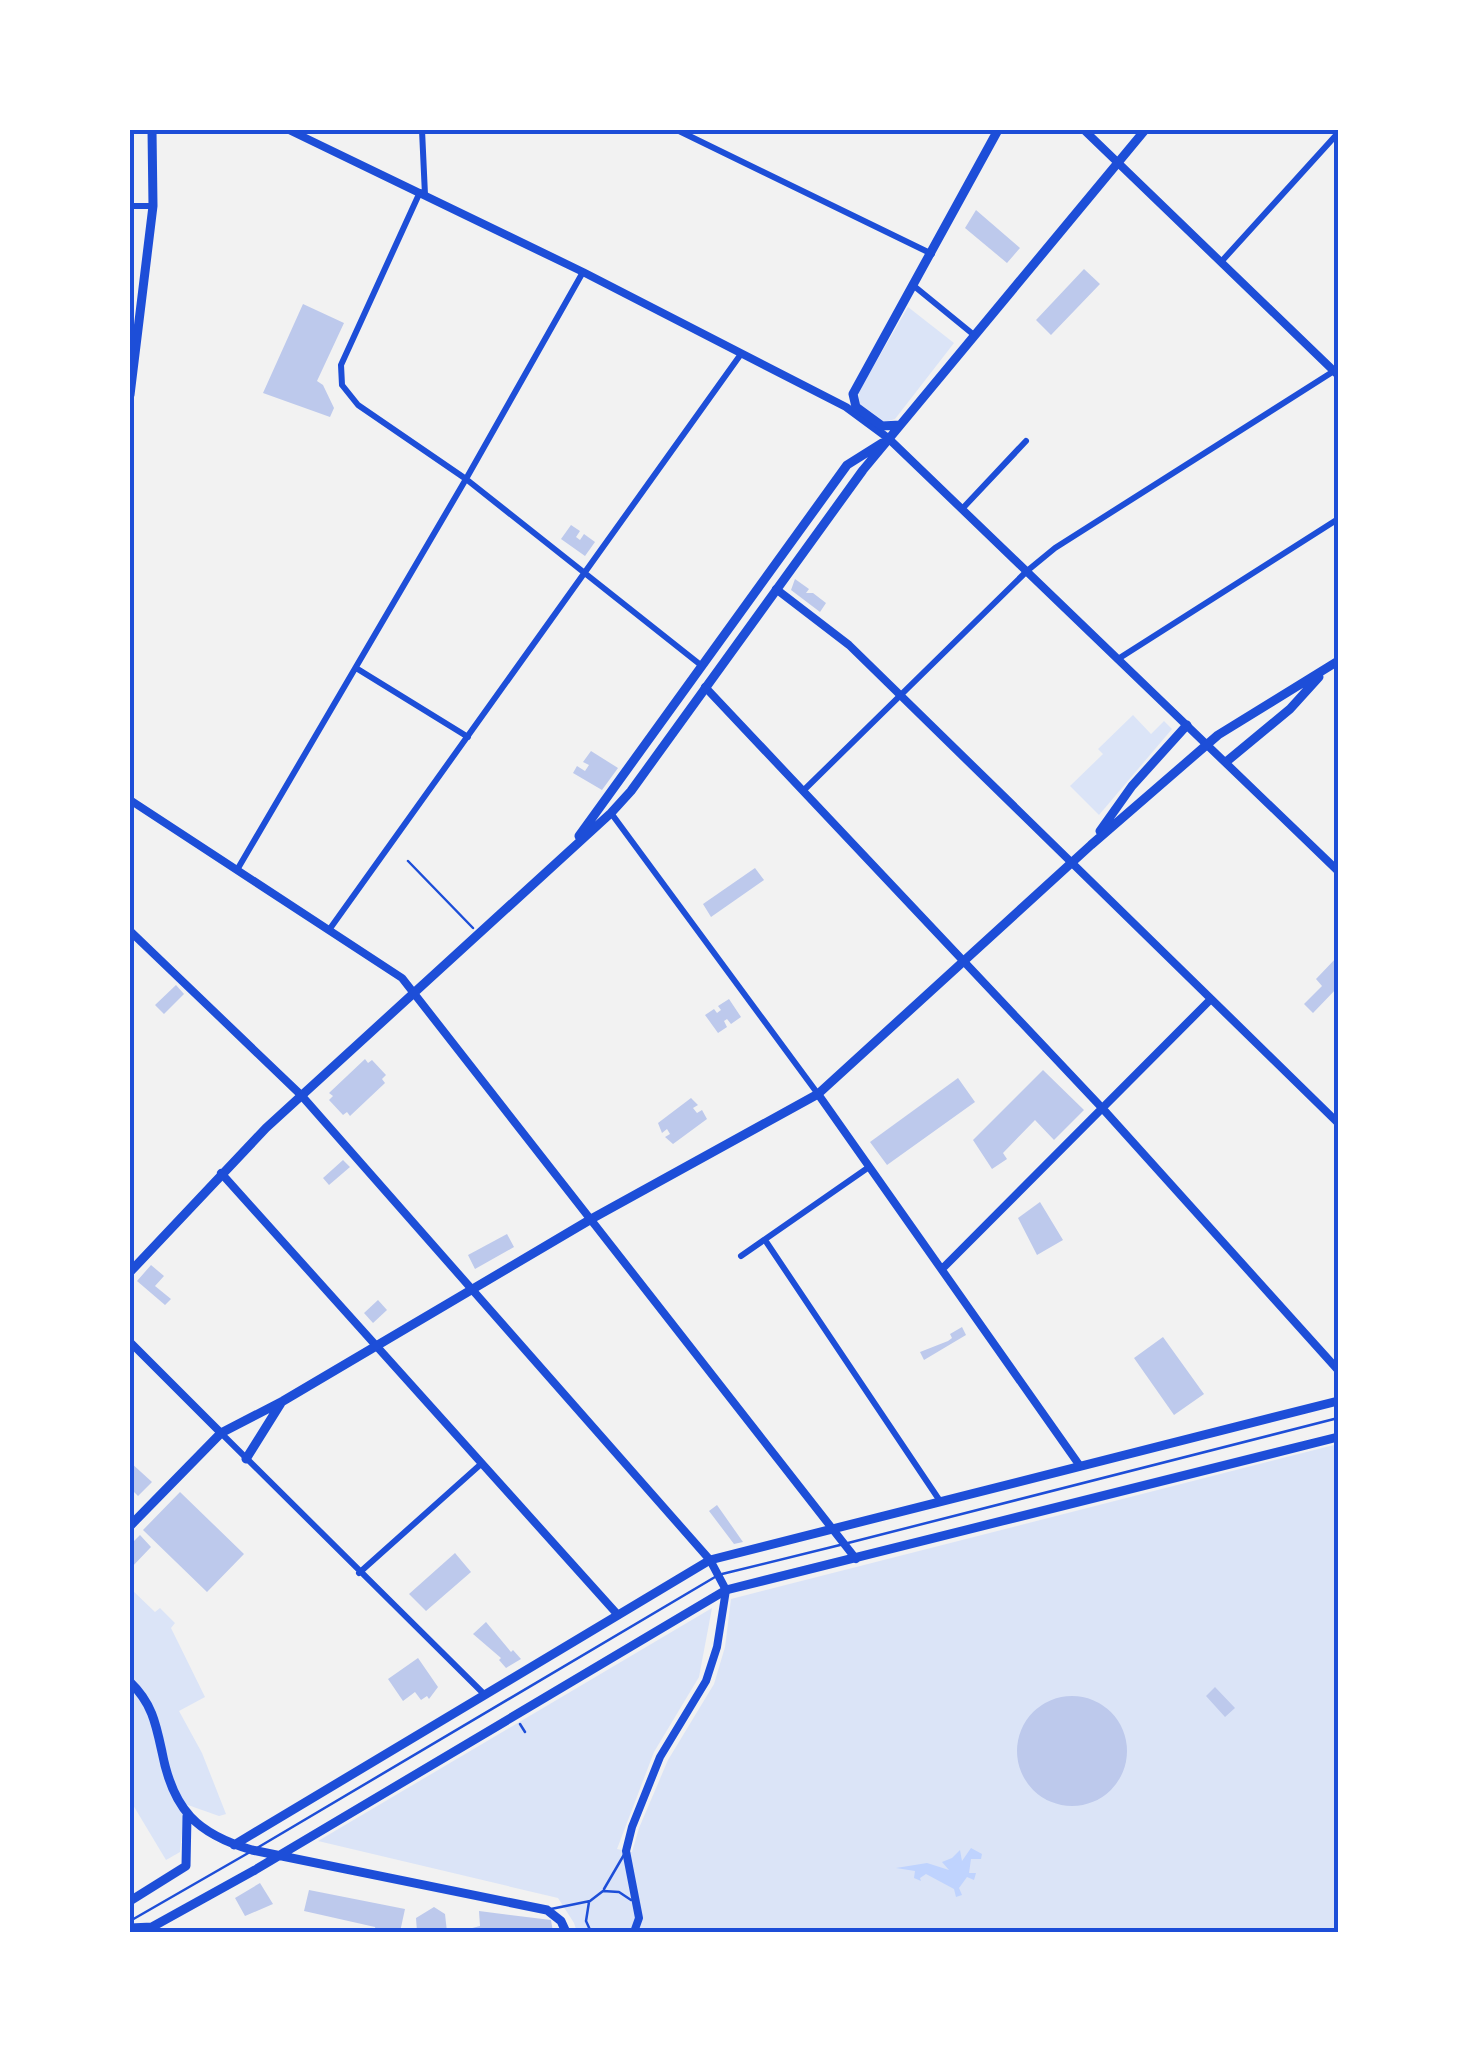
<svg xmlns="http://www.w3.org/2000/svg" width="1468" height="2062" font-family="'Titillium Web',sans-serif">
<rect width="100%" height="100%" fill="#f2f2f2"/>
<!-- green -->
<path fill="#dbe4f7" d="M908,307L954,343L895,419L885,422L860,404L858,393Z
M1133,715L1151,734L1164,721L1172,729L1099,815L1070,786L1103,754L1098,749Z
M1338,1444V1932H577L574,1923L558,1898L318,1841L712,1608L699,1677L654,1752L617,1849L632,1852L639,1828L668,1760L714,1684L725,1647L731,1599Z
M130,1588L155,1612L160,1608L175,1623L171,1628L205,1697L179,1711L202,1753L226,1814L219,1816L185,1804L180,1852L166,1860L130,1800Z"/>
<!-- water -->
<path fill="#bfd3fe" d="M971,1848L982,1854L981,1859H971L969,1873H976L974,1880L967,1877L959,1888L962,1895L956,1897L954,1889L926,1874L920,1878L921,1881L914,1878L915,1871L896,1868L927,1863L949,1870L942,1862L952,1858L960,1850L962,1861Z"/>
<!-- building -->
<path fill="#bdc9ec" d="M976,210L1020,248L1007,263L965,228Z
M1084,269L1100,284L1051,335L1036,320Z
M303,304L344,323L317,381L323,385L334,408L330,417L263,393Z
M571,525L580,531L576,537L580,540L584,534L595,542L585,556L561,539Z
M795,579L809,589L806,593H813L826,603L820,612L791,590Z
M591,751L618,768L602,790L573,773L577,766L585,771L589,765L583,762Z
M755,868L764,880L711,917L703,904Z
M1338,956V987L1313,1013L1304,1004L1322,986L1316,979Z
M176,985L184,994L164,1014L155,1005Z
M729,999L741,1017L731,1024L727,1019L724,1021L727,1027L718,1033L705,1015L714,1009L717,1013L721,1010L718,1006Z
M365,1059L368,1063L372,1060L386,1075L382,1079L385,1083L350,1116L347,1112L343,1115L329,1100L333,1096L329,1093Z
M1043,1070L1084,1110L1054,1140L1035,1120L1003,1153L1007,1159L992,1169L973,1140Z
M958,1078L975,1102L887,1165L870,1142Z
M691,1098L698,1105L693,1108L697,1113L702,1110L707,1119L673,1144L665,1137L670,1134L667,1129L662,1133L658,1123Z
M343,1160L350,1167L329,1185L323,1178Z
M1040,1202L1063,1240L1037,1255L1018,1218Z
M507,1234L514,1247L475,1269L468,1255Z
M151,1265L164,1276L155,1286L171,1299L165,1305L137,1281Z
M378,1300L387,1310L373,1323L364,1313Z
M962,1327L966,1335L924,1360L920,1352L948,1341L952,1338L950,1334Z
M1163,1337L1204,1394L1174,1415L1134,1358Z
M130,1462L152,1482L138,1496L130,1488Z
M180,1492L244,1554L207,1592L143,1530Z
M717,1505L736,1532L743,1542L734,1544L709,1511Z
M140,1535L151,1547L130,1569V1545Z
M455,1553L471,1572L426,1611L409,1594Z
M486,1622L511,1652L513,1650L521,1659L506,1668L499,1660L501,1658L473,1634Z
M418,1658L438,1687L429,1699L427,1696L421,1700L415,1692L403,1701L388,1679Z
M1215,1687L1235,1708L1225,1717L1206,1696Z
M1017 1751a55 55 0 1 1 110 0a55 55 0 1 1-110 0Z
M260,1883L273,1904L245,1916L235,1898Z
M309,1890L405,1909L400,1932H376L375,1927L304,1911Z
M434,1907L445,1914L447,1932H417L416,1918Z
M479,1911L551,1920L553,1932H457L480,1926Z"/>
<g fill="none" stroke-linecap="round" stroke-linejoin="round">
<!-- path -->
<path stroke="#1d4ed8" stroke-width="2.5" d="M408,861L473,928
M520,1724L525,1732"/>
<!-- service -->
<path stroke="#1d4ed8" stroke-width="2.5" d="M848,1543L1338,1418
M722,1574L840,1545
M257,1848L715,1577
M604,1889L625,1853
M589,1902L586,1921L591,1932
M551,1909L590,1901L603,1891L619,1892L631,1900
M130,1921L250,1852"/>
<!-- minor -->
<path stroke="#1d4ed8" stroke-width="6" d="M422,130L425,195
M677,130L932,254
M420,192L341,365L342,385L358,405L466,479L702,666
M130,206H153
M1221,262L1338,133
M914,286L974,335
M962,509L1026,441
M1118,659L1338,519
M356,668L468,737
M804,790L1027,571L1055,548L1334,371
M611,813L818,1094
M237,870L466,479L583,272
M329,930L741,354
M765,1240L940,1501
M741,1256L869,1167
M221,1433L485,1695
M359,1573L481,1464"/>
<!-- tertiary -->
<path stroke="#1d4ed8" stroke-width="8" d="M289,130L583,272L846,407L888,438L1338,871
M1084,130L1338,375
M776,589L849,645L1338,1123
M705,687L1103,1109L1338,1370
M130,800L402,978L856,1559
M130,931L301,1095L710,1560L726,1590L717,1647L706,1681L660,1757L632,1827L626,1851L639,1918L634,1932
M818,1094L1080,1466
M221,1173L618,1615
M942,1269L1211,999
M130,1342L221,1433"/>
<!-- secondary -->
<path stroke="#1d4ed8" stroke-width="9" d="M130,395L153,206L152,130
M900,425L882,426L856,407L853,394L998,130
M1226,762L1290,709L1319,677
M1100,831L1132,786L1187,725
M579,836L847,465L882,443
M130,1272L266,1128L611,813L631,791L863,470L1145,130
M246,1459L281,1403
M130,1526L221,1433L283,1401L593,1218L818,1094L1091,845L1218,735L1338,661"/>
<!-- primary -->
<path stroke="#1d4ed8" stroke-width="9" d="M130,1682C152,1703 156,1724 162,1752C173,1810 197,1834 252,1850L547,1910L561,1921L566,1932
M234,1845L710,1560L1338,1401
M130,1901L186,1866L187,1816
M130,1928L152,1927L255,1870L726,1590L1338,1437"/>
</g>
<!-- border -->
<rect width="1468" height="2062" fill="none" stroke="#ffffff" stroke-width="265"/>
<rect x="132" y="132" width="1204" height="1798" fill="none" stroke="#1d4ed8" stroke-width="4"/>
</svg>
